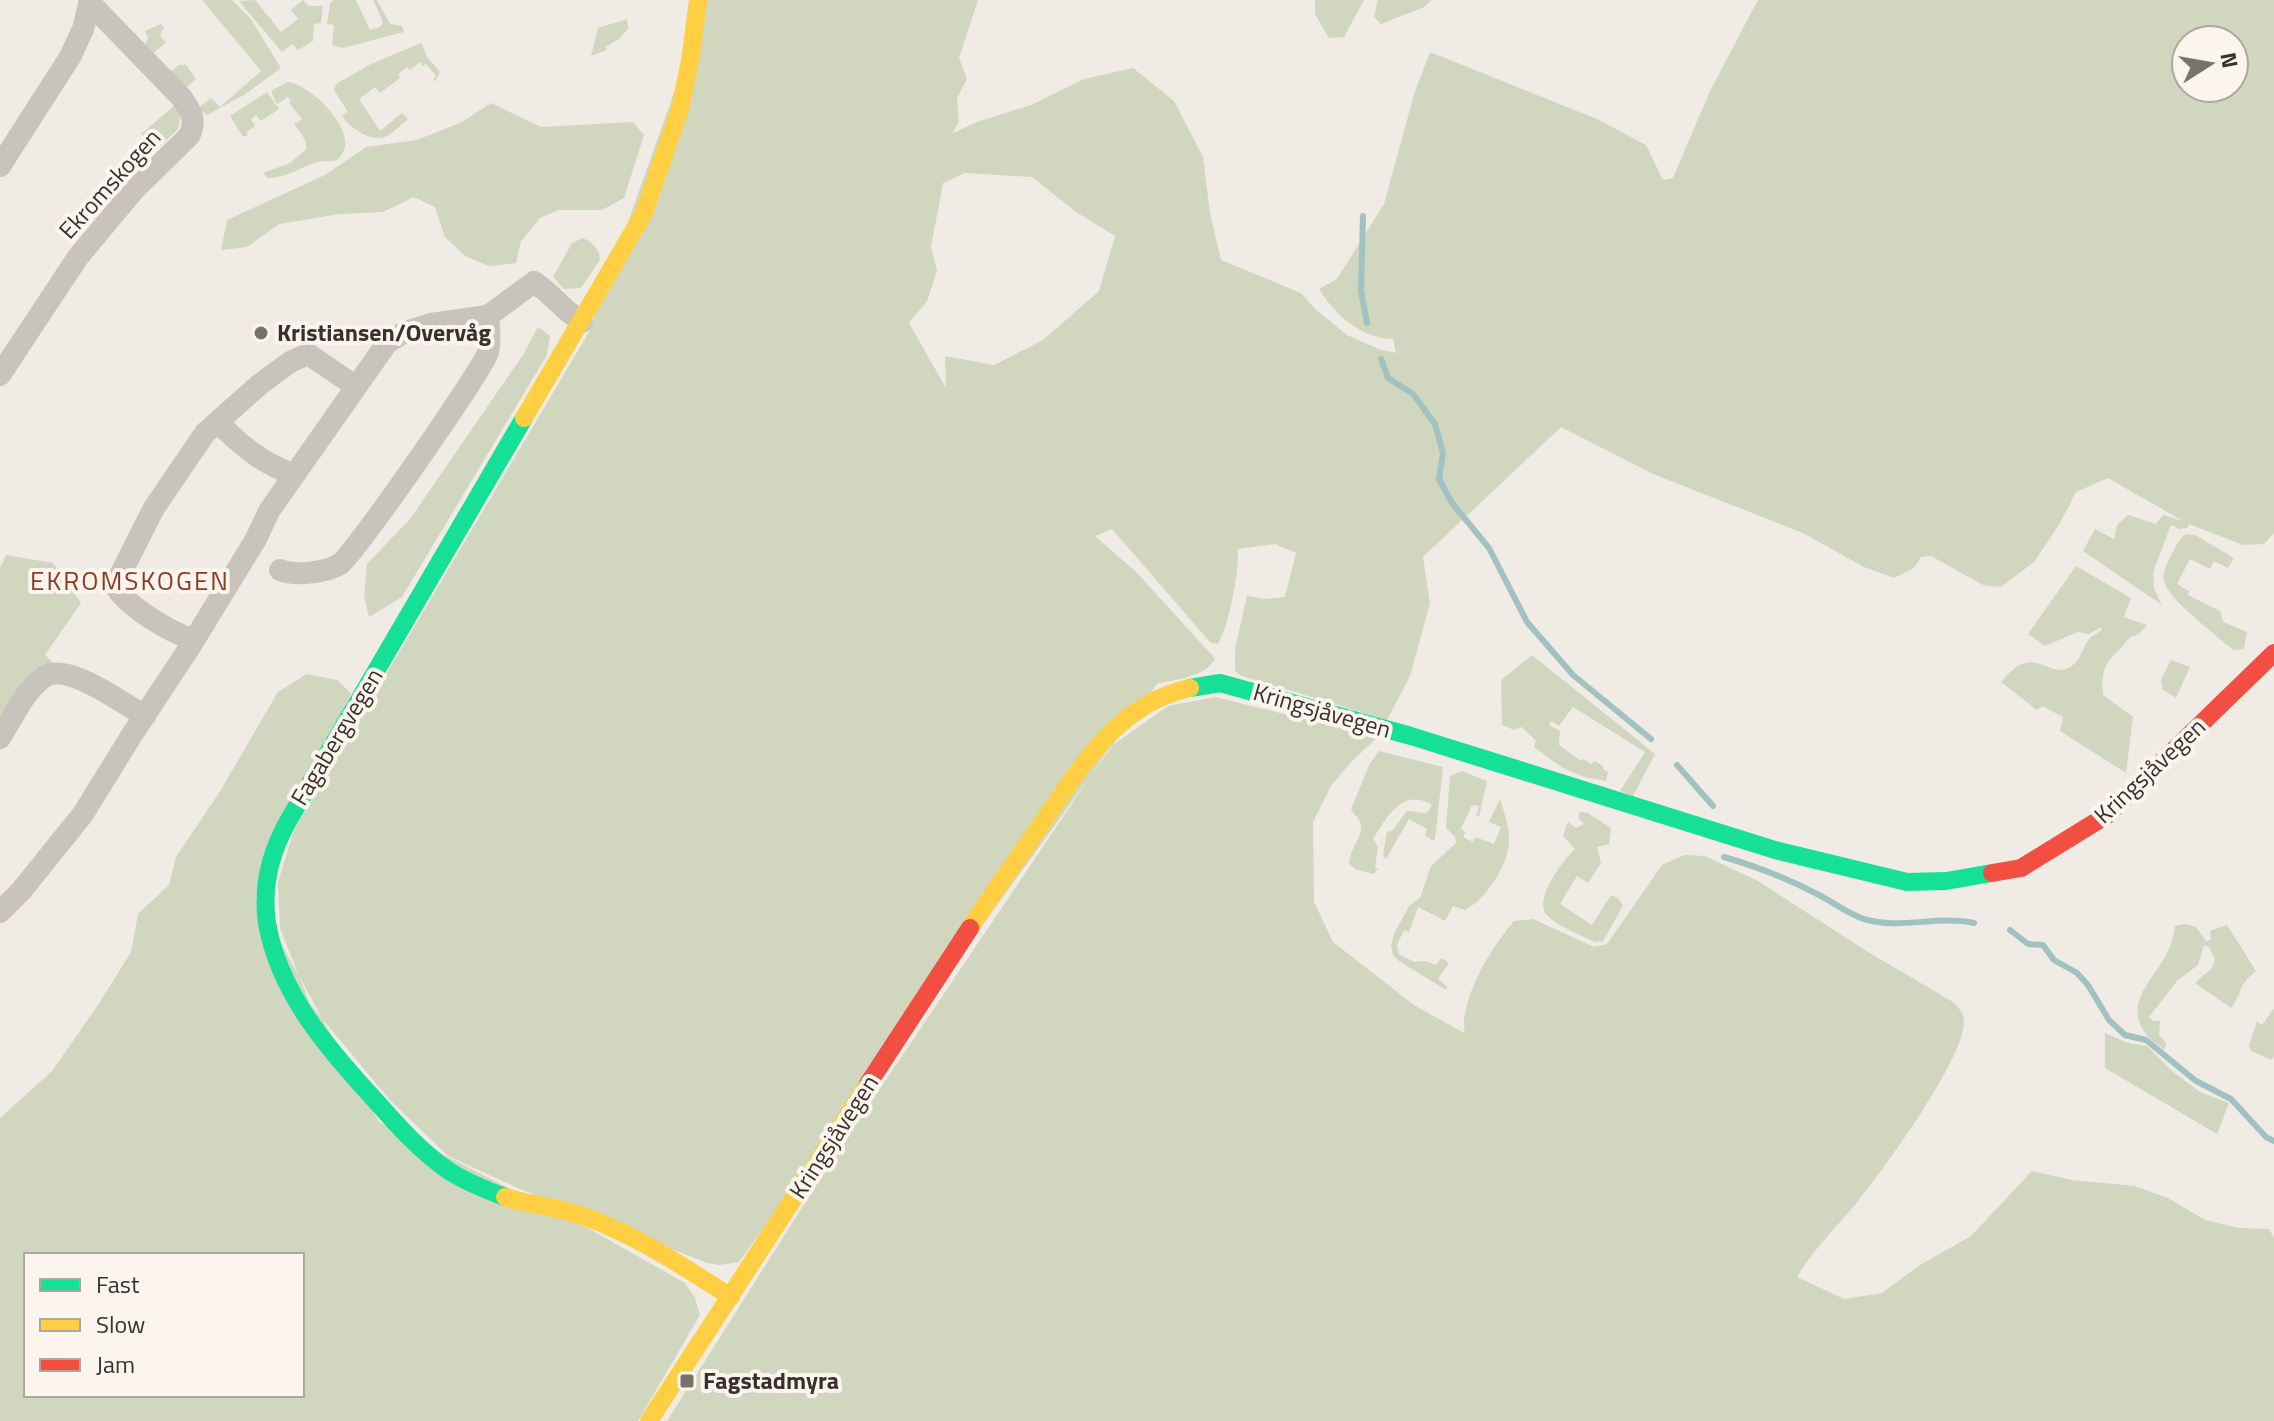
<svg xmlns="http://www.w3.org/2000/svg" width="2274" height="1421" font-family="'Titillium Web',sans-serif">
<rect width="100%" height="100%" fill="#f0ebe5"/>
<!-- green -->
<path fill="#d1d6bf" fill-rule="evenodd" d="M202,0H232L250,18L281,68L244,95L207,115L198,108L211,98L220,107L261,71Z
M255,0L281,32L298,19L291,10L303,0L309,6H323L321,23L314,24L313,41L298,50L292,44L282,52L239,1Z
M333,0H356L370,30L380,27L383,22L373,0H377L390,24L402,26L404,32L343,48L332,45L334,25L327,24L330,3Z
M707,0H978L959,58L967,79L957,98L959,121L953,133L977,122L1031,105L1084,79L1133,68L1174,101L1203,157L1210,213L1221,260L1301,293L1315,309L1347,335L1379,349L1396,353L1393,339C1361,338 1335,315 1319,289L1337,279L1384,204L1415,91L1430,52L1597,119L1646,145L1663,180L1673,178L1710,91L1758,0H2274V533L2264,544L2243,545L2189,524L2187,528L2179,529L2171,525L2153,572L2154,589L2162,605L2083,551L2095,529L2114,539L2117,525L2128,515L2156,524L2163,515L2183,521L2108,478L2076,492L2060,523L2034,562L2001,587L1983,585L1931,556L1921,557L1914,568L1894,578L1864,567L1803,533L1653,474L1561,427L1423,557L1430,603L1410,676L1387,720L1242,676L1235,671V649L1247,596L1265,599L1285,597L1296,553L1275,544L1237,549C1241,566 1228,629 1218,644L1210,642L1112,529L1095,536L1136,572L1210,653L1215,659C1204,678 1176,679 1157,684L739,1262L719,1265L707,1263L520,1189L448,1156L390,1100L310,1004L280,928L278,882L294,830L589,332ZM2186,40H2234V88H2186ZM965,173L1032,177L1076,212L1115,236L1099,291L1043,340L994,365L945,356L946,388L909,323L927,301L937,271L931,247L943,183Z
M1315,0H1364L1344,37L1329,38L1315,14Z
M1378,0H1432L1424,7L1381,24L1374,17Z
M627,19L628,29L619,39L605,47L607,50L591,56L598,28Z
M161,24L164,28L160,35L166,43L153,53L144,49L148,37L145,31Z
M421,43L427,57L440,72L435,82L433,79L436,76L426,64L423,66L420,62L410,70L407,67L398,75L400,78L380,93L375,87L359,99L380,131L402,113L408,119C400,125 390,137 381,138C368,140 348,126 342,116L348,112L334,90L336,84L369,65Z
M179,65H186L196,79L186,88L168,73Z
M287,82C309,83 356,129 343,152C341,156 338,160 334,161C328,162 322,160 315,163C299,168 286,178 268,178L263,173L290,163L306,149V141L294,124L302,119L289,103L291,101L288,97L277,104L271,91Z
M267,92L279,109L261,121L256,115L251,119L255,126L246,132L248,135L243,137L230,116Z
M491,103L541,127L633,122L644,135L624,198L602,210H559L540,218L521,241L516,263L489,266L465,256L445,237L435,207L414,197L383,212L339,214L279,224L247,247L221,250L227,220L325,175L366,147L417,140L462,122Z
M175,105L181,114L178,129L156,150L141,134Z
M583,238C593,243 599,248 600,260L581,288L564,289L553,277L572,243Z
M538,327L550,336L547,355L402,597L369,617L364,596L367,564L410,519L523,355Z
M2186,534L2195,535L2234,558L2228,568L2214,561L2210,569L2190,559L2177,584L2189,591L2188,595L2220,611L2223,622L2247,632L2244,649L2233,650C2218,637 2171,601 2165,584C2161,572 2167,564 2172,554C2176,545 2178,540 2186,534Z
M6,555L53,563L81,603L45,655L56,665L0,719V568Z
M2076,566L2131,598L2124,617L2147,625L2139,634L2130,637C2112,661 2100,659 2103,695L2133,717L2126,773L2060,731L2063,717L2042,706L2037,710L2001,682C2034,641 2045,678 2068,668C2083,661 2081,648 2090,638C2093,635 2097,633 2101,631V627L2089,634L2078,632L2045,646L2028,634Z
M1532,655L1655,754L1633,796L1620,791L1645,752L1573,707L1559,726L1551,721L1549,725L1560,731L1559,745L1581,761L1583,759L1591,764L1595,761L1603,766V769L1608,772L1606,781L1584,777L1563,768L1534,747L1536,741L1522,727L1514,730L1502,725L1501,680Z
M2171,660L2190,667L2176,698L2163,690L2161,680Z
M307,674L337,680L351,693L256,898L379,1122L593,1231L685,1283L695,1298L700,1315L638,1421H0V1118L52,1071L98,1005L131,952L138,914L169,885L176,857L219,793L278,692ZM26,1255H302V1395H26Z
M1215,697L1378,737L1352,761L1331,786L1313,822L1314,902L1333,942L1414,1005L1464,1033C1465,1028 1463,1020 1465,1014C1471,981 1493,946 1514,921L1533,919L1594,947L1607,944L1662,865L1684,855L1705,856L1758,881L1868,952L1953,1002C1959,1008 1964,1013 1964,1022C1964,1059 1884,1169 1858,1201C1838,1226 1813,1249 1797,1277L1844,1299L1882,1293L1920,1265L1971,1236L2032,1171L2072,1180L2135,1186L2168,1198L2205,1220L2239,1228L2269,1229L2274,1238V1421H667L834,1157L1110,747L1168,706Z
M1379,751L1443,767L1435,839L1433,841L1425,835L1427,829L1409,819L1386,859L1383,855L1387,832L1392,831L1407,811L1427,813L1432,805C1402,787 1387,817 1373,839L1378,847L1375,867L1378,869L1373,874L1355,869L1349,864C1349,850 1363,836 1361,826C1361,819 1354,815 1351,809L1370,763Z
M1462,771L1487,781L1479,817L1476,816L1479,806L1472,805L1461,829L1466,832L1463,837L1473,842L1475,837L1494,844L1501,827L1489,822L1500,799C1504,813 1510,828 1509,843C1507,867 1486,899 1465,910L1453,906L1445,921L1418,907L1409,932L1404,930L1397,945L1399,954L1414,962L1425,961L1436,965L1441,958L1449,963L1438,979L1447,987L1446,990L1399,961L1393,955L1391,946L1394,934L1409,906L1420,898L1431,866L1456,843L1455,837L1446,828L1450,776Z
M1580,812L1588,813C1596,819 1605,823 1611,829L1609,844L1597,847L1601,863L1588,883L1577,876L1560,904L1592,925L1611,895L1618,898L1623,906L1603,941L1595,942C1581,935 1556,926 1546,914C1534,898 1563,860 1575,849L1563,836L1568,822L1576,828L1584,824L1578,818Z
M2185,924L2196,927L2206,941L2211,940L2210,931L2227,925L2256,971C2236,987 2243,993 2231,1008L2195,983L2212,968L2215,960L2210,948L2204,945L2198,965L2177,981L2149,1017L2153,1021H2160L2159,1035L2166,1043L2164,1050C2158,1044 2150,1040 2145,1033C2124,1003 2152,981 2166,955C2171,946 2174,936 2175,926Z
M2274,1008V1056L2272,1060L2251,1051L2249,1045L2257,1022L2262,1025Z
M2105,1033L2128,1043L2147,1046L2172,1071L2200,1092L2229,1103L2217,1134L2105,1068Z"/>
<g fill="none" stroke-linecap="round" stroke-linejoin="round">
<!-- stream -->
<path stroke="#a1c2c1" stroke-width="6" d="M1363,216L1361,291L1367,323
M1381,359L1388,378L1413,394L1435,424L1443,453L1439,479L1452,503L1489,548L1527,622L1573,675L1651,739
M1677,765L1713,806
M1724,857C1755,866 1786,878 1815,893C1832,901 1846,913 1864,919C1901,930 1937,915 1974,923
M2010,930L2028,944L2043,945L2054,960L2077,973L2088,985L2109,1020L2125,1035L2146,1040L2196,1081L2231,1099L2266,1137L2274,1141"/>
<!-- street -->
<path stroke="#c9c3be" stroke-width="22" d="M0,166L70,57L83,29L90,0
M0,375L78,257L134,190L189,136C197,121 191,111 182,98L89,2
M218,422C240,445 263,464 293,474
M280,570C295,576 325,573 340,564C353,556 482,371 488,352C491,341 489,327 488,316
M194,640C172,633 125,606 115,585L154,508L205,433L259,385L290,362L308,354L355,386
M0,738C12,719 25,690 44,677C67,661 123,704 145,716
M0,912L21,891L83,814L133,733L188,650L256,539L269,511L387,343L403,333L431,324L488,316L534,282C552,294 563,310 582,322"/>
<!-- fast -->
<path stroke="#16e098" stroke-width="18" d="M1190,688L1220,683L1411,736L1775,850L1907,882L1946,881L1992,873
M505,1197C486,1190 466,1182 449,1171C420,1151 397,1125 374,1099C328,1049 279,993 267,923C262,888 270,854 287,823L524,418"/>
<!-- slow -->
<path stroke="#ffcf43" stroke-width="18" d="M524,418L644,213L680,109L691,55L698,0
M970,928C992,893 1017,860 1040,826C1080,769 1116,704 1190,688
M505,1197C530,1205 558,1207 583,1216C636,1235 684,1267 731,1297
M649,1421L868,1084"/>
<!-- jam -->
<path stroke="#f24e42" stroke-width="18" d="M1992,873L2021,868L2107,815L2274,653
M868,1084L970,928"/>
</g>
<!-- markers -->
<g fill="#7a716c" stroke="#fbf5ee" stroke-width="3">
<circle cx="261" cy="333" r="8"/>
<rect x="679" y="1373" width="16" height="16" rx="4"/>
</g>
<g text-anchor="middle" stroke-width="8" stroke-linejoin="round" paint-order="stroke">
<!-- street labels -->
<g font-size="24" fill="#3b302b" stroke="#fbf5ee">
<text transform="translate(110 184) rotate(-48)" y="8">Ekromskogen</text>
<text transform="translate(1322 711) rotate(16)" y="8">Kringsjåvegen</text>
<text transform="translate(337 737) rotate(-59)" y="8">Fagabergvegen</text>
<text transform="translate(2150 771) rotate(-43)" y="8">Kringsjåvegen</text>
<text transform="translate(834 1137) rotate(-57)" y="8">Kringsjåvegen</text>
</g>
<!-- poi labels -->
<g font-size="24" font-weight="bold" fill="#3b302b" stroke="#fbf5ee" text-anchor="start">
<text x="277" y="341">Kristiansen/Overvåg</text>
<text x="703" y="1389">Fagstadmyra</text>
</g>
<!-- neighbourhood labels -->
<g font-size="26" letter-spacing="2" fill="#8c3b22" stroke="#fbf5ee">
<text x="130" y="590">EKROMSKOGEN</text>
</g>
</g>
<!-- legend -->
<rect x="24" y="1253" width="280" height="144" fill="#fbf5ee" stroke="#aea6a0" stroke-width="2"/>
<rect x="40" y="1279" width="40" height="12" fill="#16e098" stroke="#aea6a0" stroke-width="2"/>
<text x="96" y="1293" font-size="24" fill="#3b302b">Fast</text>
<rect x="40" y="1319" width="40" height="12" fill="#ffcf43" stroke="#aea6a0" stroke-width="2"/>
<text x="96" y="1333" font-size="24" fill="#3b302b">Slow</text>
<rect x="40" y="1359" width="40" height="12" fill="#f24e42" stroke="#aea6a0" stroke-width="2"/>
<text x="96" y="1373" font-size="24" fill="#3b302b">Jam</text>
<!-- north arrow -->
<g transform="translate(2210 64) rotate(79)"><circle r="38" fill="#fbf5ee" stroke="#aea6a0" stroke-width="2"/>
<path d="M0-6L14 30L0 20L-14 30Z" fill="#7a716c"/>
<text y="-12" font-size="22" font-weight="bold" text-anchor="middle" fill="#3b302b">N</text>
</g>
</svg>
